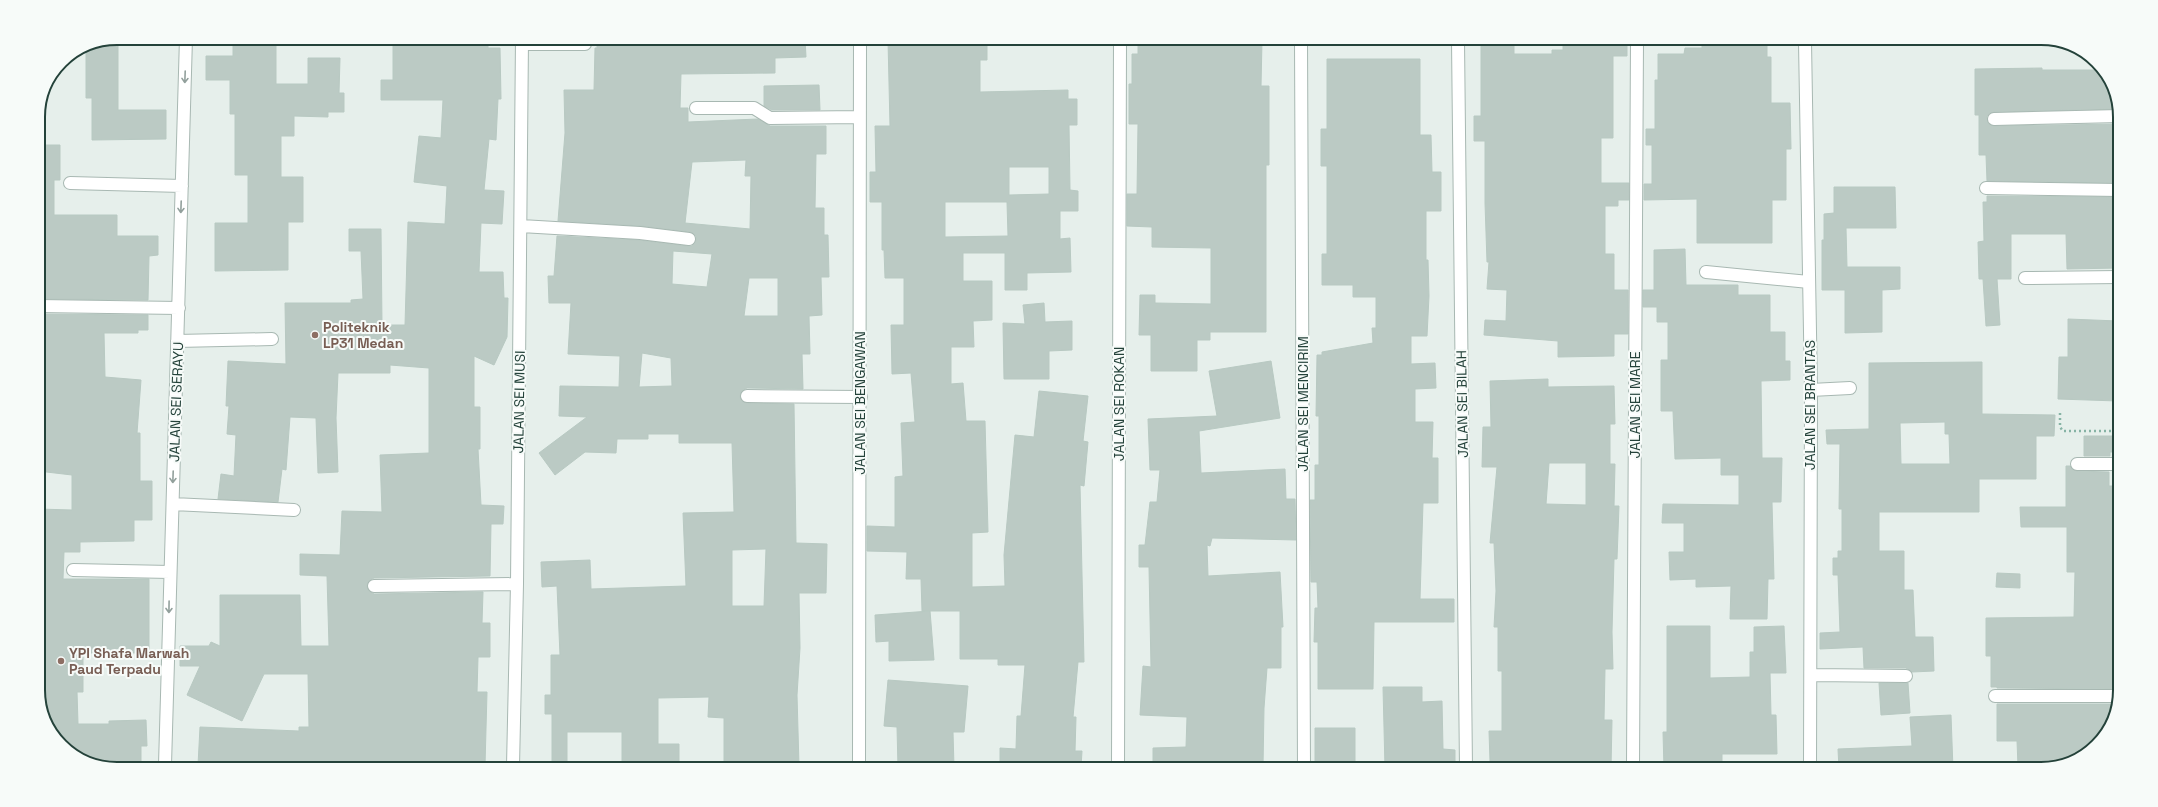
<svg xmlns="http://www.w3.org/2000/svg" width="2158" height="807" font-family="'Space Grotesk',sans-serif">
<rect width="100%" height="100%" fill="#e6efeb"/>
<!-- building -->
<path fill="#bbcac4" stroke="#b8c9c2" fill-rule="evenodd" d="M118,38V110H166V139L92,140V98H86V45Z
M233,38H276V84H308V58H340L339,93H344V112H328V117L294,116V136H281V177H303V222H288V270L215,271V223H248V175H235V114H230V80H206V56H233Z
M393,39H488V48H500L501,99H498L496,140L489,139L484,190L504,191L502,224L481,223L479,272H503L504,298H508L507,337L494,365L474,356V407H480V449H478L481,505L504,506L503,524H491L490,576L374,578L370,580L367,586L368,590L374,594L483,592L482,623H490V657H478L477,692H487L485,766L198,765L200,727L299,731V727H309L308,674H264L242,721L187,695L200,666H180V646H209L211,642L220,646V595H300L301,646H329L327,576L300,575V554L340,555L342,511L382,512L380,455L429,453V368L390,365V373H338L336,418L338,472L318,473L316,418L290,417L286,470L282,469L278,502L218,499L221,474L234,476L236,435L227,434L229,406H226L228,361L286,364L285,303H351V300L363,299L361,251H349V229H381L382,325H405L408,222L445,224L447,186L414,182L419,136L441,138L443,100H381V80H393Z
M597,39H680V42L805,39L806,57L775,58V73L681,74L680,108H688V122L758,119L770,126H826V154H816L815,208H824V235H828L829,277H821L822,315L809,316L810,354H802L803,389L747,388L743,390L740,396L741,400L747,403L794,404L796,543L827,544L826,593H799L800,648L797,695L799,766H724V718L708,717L709,697L658,698V744H679V766H622V732H567V766H552V714H545V695H551V655H560L557,586L542,587L541,562L590,560L591,589L686,586L683,513L734,512L732,443H679V434H648V439H617L616,453L585,452L555,475L539,453L587,417L559,416L560,386L619,387L620,356L568,354L571,303H549L548,276H554L557,236L639,240L688,246H692L696,240V236L690,232L640,226L558,221L565,133L564,90H594L595,48H597ZM746,160L745,176H751L750,229L685,223L692,162ZM673,251L712,254L707,287L672,284ZM749,278H778V316H744ZM642,353L671,358L672,386L639,387ZM766,549L764,606H732V550Z
M888,40H987V60H980V92L1068,90V99H1077V125H1069L1070,190L1078,191V211H1060V239L1070,238L1071,272L1027,273V290H1005V253H963V281H992V320L973,321L974,347H951V384L963,383L966,421H985L988,532L972,533V587L1005,586L1004,555L1015,435L1034,437L1039,391L1088,396L1083,441L1088,442L1084,486L1080,485L1084,662H1078L1073,717H1076L1075,751H1082L1081,767H1000V748L1016,749L1017,716H1021L1025,665H998V659H960V611H922L921,579H906L907,552L867,551V526L895,527V477L903,476L901,423L915,422L911,373L892,374L891,325H904V278H885L884,250H882V202H870V172H876L875,126H890ZM1009,167H1049V194L1009,195ZM945,202H1007L1008,236L945,237Z
M1138,40H1262L1261,86H1269V165H1266V332H1210V340H1197V371H1151V335H1139L1140,295H1155V303L1211,304V248L1152,247V227L1127,226V194H1137L1138,124H1129V84H1132V54H1138Z
M1563,41H1627V56H1613V138H1601V183H1629V200H1618V206H1605V254H1614V290H1628V334H1614V356L1558,357V341L1484,335L1485,320L1506,321L1507,290L1487,289L1489,262H1487L1485,203V141H1474V116H1481V42H1514V54H1552V50H1563Z
M1702,41H1767V57H1771V103H1790L1791,149H1786V200H1772V243H1697V199L1644,200V184H1652V145H1646V129H1655V80H1658V54H1684L1685,48H1702Z
M1327,59H1420V135H1431L1432,172H1441V211H1426V260H1428L1429,296L1427,336H1411V364L1435,363L1436,388L1415,389V422H1433L1432,458H1438V503H1423L1420,599H1454V622H1374L1373,689H1318V642H1314L1315,608H1318L1317,582H1311L1310,500H1315V465H1319V416H1316L1317,355H1322V352L1373,343L1372,328H1376V297H1353V285H1322V254H1327V166H1321V129H1327Z
M2042,68V70H2104L2119,109L1994,112L1987,116L1988,123L1994,126L2120,124L2119,183L1987,181L1986,155H1979V115H1975V69Z
M819,85L820,110H772L764,106V86Z
M38,145H60V180H54V215H117V236H158V255L149,256L148,300L39,299L41,223H38Z
M1834,187H1895L1896,228H1846L1847,267H1900V289L1882,290V332L1845,333V290H1822V240H1824V214L1834,213Z
M1987,196L2119,197V268L2067,269L2066,234H2011V279H1997L2000,325L1986,326L1983,279H1979L1978,242L1984,241L1983,202H1987Z
M1685,249L1686,285H1738V295H1770V332H1785V361H1790V380L1761,381L1762,458H1782L1781,502H1772L1774,579H1768L1767,619H1730L1731,586L1696,587V579L1670,580L1669,552H1684V523H1662L1663,504L1739,505V475H1721V458L1675,459L1673,411H1661V360H1668V322H1657V307H1643V290H1654V250Z
M1044,303L1045,322L1072,321V350L1049,351V379H1004L1003,323L1025,324L1023,305Z
M39,314L148,315V330H138V333H104L105,377L141,380L137,433H140V481H152V520H134V541L80,542V552H64L63,579H149V653H83V692H77L78,724H109V721L146,720L147,746H141V765H92L54,738L38,696V509L72,510V475L38,471V380H41Z
M2068,319L2118,321V401L2058,399L2059,357H2068Z
M1271,361L1280,418L1199,431L1201,473L1285,469L1286,499H1295L1296,540L1212,538L1210,546L1207,545L1208,576L1280,572L1283,627H1281V668H1267L1264,708L1263,767H1153V748L1186,747L1187,717L1140,715L1143,666L1151,667L1149,567H1139V545H1145L1150,502H1157L1160,470H1150L1148,419L1217,416L1209,371Z
M1982,362V414L2055,415L2054,436H2036V479H1979V512H1879V551H1904V590H1913L1915,637H1933L1934,671L1912,672L1906,668H1864L1863,647L1820,649V633L1840,632L1838,575H1833V558H1838V551H1842V509H1839L1840,444H1827L1826,430L1869,429V363ZM1945,422V434H1949L1950,464H1901L1900,423Z
M1548,379V387L1614,386L1615,424H1610V464H1615L1614,506H1619L1617,559H1614L1612,632L1613,669H1605L1604,720H1612L1611,768H1493V761H1490L1489,731H1502V671H1498V627H1494L1496,591L1494,543H1490L1497,467H1482L1483,427H1491L1490,381ZM1549,463H1586V505L1546,504Z
M2084,436H2118V452H2110V456H2084Z
M2066,466H2070L2077,471L2109,472V486H2117L2116,689L1997,688V687H1991V656H1986V618L2074,617L2075,572H2067V527H2021L2020,507H2066Z
M1997,573L2020,574V588L1996,587Z
M930,611L934,660L889,661V641L876,642L875,615Z
M1667,626H1710V678L1750,677V652H1754V627L1784,626L1786,673H1770L1771,715H1776L1777,754H1722V768H1664L1663,732H1667Z
M888,680L968,686L964,732H953L954,767H898L897,727L884,726Z
M1879,683H1908L1910,713L1881,715Z
M1383,687H1422V702L1442,701L1443,749L1455,750V768H1385Z
M1997,704H2116V715L2089,753L2042,769H2036V765L2018,766L2017,741H1997Z
M1951,715L1953,769H1839L1838,749L1912,746L1910,717Z
M1315,728H1355V768L1315,767Z"/>
<g fill="none" stroke-linecap="round" stroke-linejoin="round">
<defs>
<path id="minor" d="M1301,40L1304,767
M1458,41L1466,768
M1805,42L1811,390L1810,769
M522,44H585
M696,108H754L770,118L859,117
M1994,119L2120,116
M70,183L182,186
M1986,188L2119,190
M521,226L640,233L689,239
M1706,272L1809,282
M2025,278L2119,277
M38,306L179,308
M177,341L272,339
M1811,390L1850,388
M747,396L861,397
M2077,464H2118
M173,504L294,510
M73,570L170,572
M374,586L517,584
M1812,675L1906,676
M1995,696H2116
M165,765L186,38
M513,766L517,584L522,39
M859,767L860,40
M1118,767L1120,40
M1633,768L1637,41"/>
</defs>
<!-- minor casing -->
<use href="#minor" stroke="#a8b8b2" stroke-width="14"/>
<!-- path -->
<path stroke="#86b3a5" stroke-width="2.5" stroke-dasharray="2 3" stroke-linecap="butt" d="M2060,413V427L2063,431H2118"/>
<!-- minor -->
<use href="#minor" stroke="#fff" stroke-width="12"/>
</g>
<!-- one-way arrows -->
<defs><path id="oneway-shaft" d="M-6 0H5M1.5-3L5.5 0L1.5 3" fill="none" stroke-width="1.6" stroke-linecap="round" stroke-linejoin="round"/></defs>
<g stroke="#92a09c">
<use href="#oneway-shaft" transform="translate(185 77) rotate(92)"/>
<use href="#oneway-shaft" transform="translate(181 207) rotate(92)"/>
<use href="#oneway-shaft" transform="translate(173 477) rotate(92)"/>
<use href="#oneway-shaft" transform="translate(169 607) rotate(91)"/>
</g>
<!-- markers -->
<g fill="#8d6e63" stroke="#f7fbf9" stroke-width="1.5">
<circle cx="315" cy="335" r="4"/>
<circle cx="61" cy="661" r="4"/>
</g>
<g text-anchor="middle" stroke-width="4" stroke-linejoin="round" paint-order="stroke">
<!-- education labels -->
<g font-size="14" font-weight="bold" fill="#785e54" stroke="#f7fbf9" text-anchor="start">
<text x="323" y="332">Politeknik<tspan x="323" dy="16">LP31 Medan</tspan></text>
<text x="69" y="658">YPI Shafa Marwah<tspan x="69" dy="16">Paud Terpadu</tspan></text>
</g>
<!-- street labels -->
<g font-size="14" fill="#24423a" stroke="#f7fbf9">
<text transform="translate(176 402) rotate(-88)" y="5">JALAN SEI SERAYU</text>
<text transform="translate(519 402) rotate(-89)" y="5">JALAN SEI MUSI</text>
<text transform="translate(860 403) rotate(-90)" y="5">JALAN SEI BENGAWAN</text>
<text transform="translate(1119 404) rotate(-90)" y="5">JALAN SEI ROKAN</text>
<text transform="translate(1303 404) rotate(-90)" y="5">JALAN SEI MENCIRIM</text>
<text transform="translate(1462 404) rotate(-91)" y="5">JALAN SEI BILAH</text>
<text transform="translate(1635 405) rotate(-90)" y="5">JALAN SEI MARE</text>
<text transform="translate(1810 405) rotate(-90)" y="5">JALAN SEI BRANTAS</text>
</g>
</g>
<!-- crop -->
<path d="M0 0H2158V807H0ZM117 45H2041A72 72 0 0 1 2113 117V690A72 72 0 0 1 2041 762H117A72 72 0 0 1 45 690V117A72 72 0 0 1 117 45Z" fill="#f7fbf9" fill-rule="evenodd"/>
<path fill="none" stroke="#24423a" stroke-width="2" d="M117 45H2041A72 72 0 0 1 2113 117V690A72 72 0 0 1 2041 762H117A72 72 0 0 1 45 690V117A72 72 0 0 1 117 45Z"/>
</svg>
